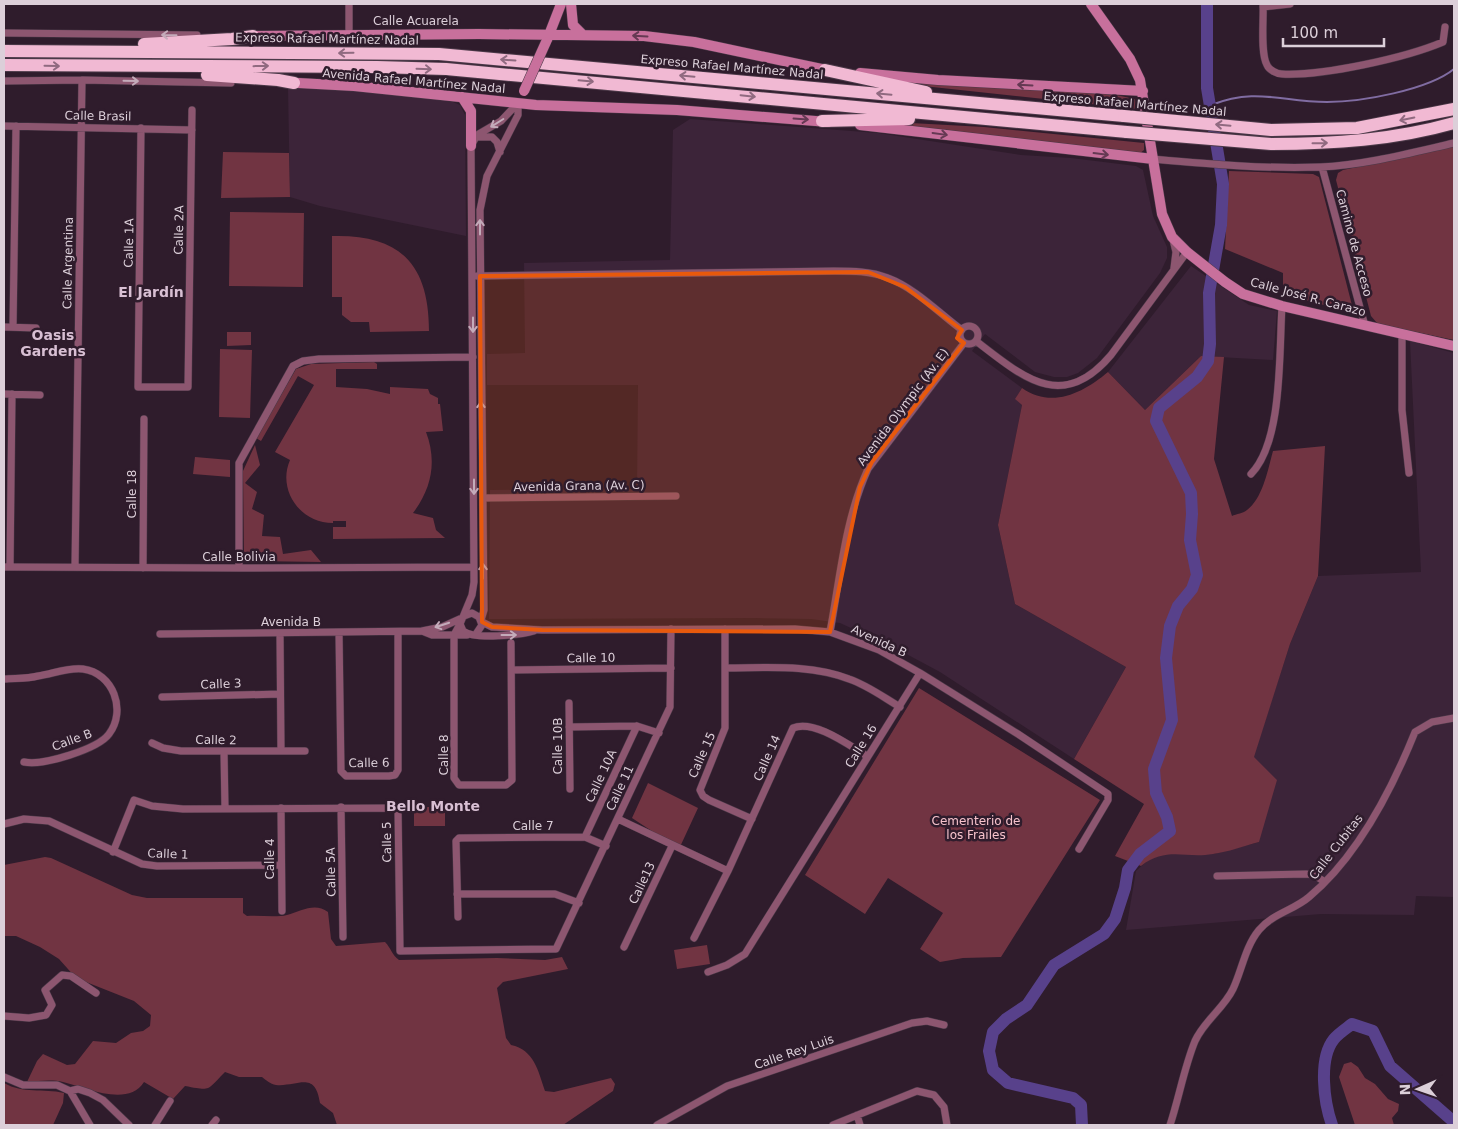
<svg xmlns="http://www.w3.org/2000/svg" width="1458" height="1129" font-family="'DejaVu Sans',sans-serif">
<rect width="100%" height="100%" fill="#2f1c2c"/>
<!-- built -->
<path fill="#3c2439" d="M288,88L328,89L395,94L453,102L460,105L465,115L466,236L320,206L290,197Z
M690,119L878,133L1021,155L1071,158L1136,166L1143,170L1153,216L1167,247V258L1160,273L1097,358L1078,373L1067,377H1054L1035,372L985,334L972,351L1022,388L1016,398L1022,405L998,525L1015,604L1126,667L1074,759L940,672L899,650L840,623L811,619L755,618L489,619L490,490L637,489L638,385H487V354L525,353L524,263L670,260L673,130Z
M1191,266L1249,305L1277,311L1273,360L1201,356L1145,410L1108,372Z
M1410,341L1454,353V897L1416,896L1414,915L1321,914L1126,930L1136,871L1149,859L1164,854H1214L1259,842L1253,758L1290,644L1318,576L1421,572Z"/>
<!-- green -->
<path fill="#713442" d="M914,82L1116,93V95L1135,99L1138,109L914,85Z
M893,122L984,127L1144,143V150L1139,154L893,125Z
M1454,146V340L1387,326L1377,323L1371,316L1336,180L1338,173L1343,170Z
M223,152L289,153L290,197L221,198Z
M1229,171L1313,174L1319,177L1354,313L1283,294V273L1225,249Z
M230,212L304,213L303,287L229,286Z
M332,236C400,234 429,264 429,331L370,332L369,322H351L342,315V297H332Z
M227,332H251V345L227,346Z
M220,349L252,350L250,418L219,417Z
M1201,356L1224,357L1214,459L1232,516C1236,514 1244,513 1247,510C1263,498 1268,469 1273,451L1325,446L1318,576L1290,644L1254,757L1277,780L1259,842C1244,846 1228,852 1213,854C1185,859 1167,846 1141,866L1115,856L1144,804L1074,759L1126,667L1015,604L998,525L1022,405L1015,399L1022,388C1052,409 1083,393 1108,372L1145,410Z
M374,362L377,364V369H336V387L367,389L390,394V387L428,389L430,394L438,398V404H440L443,431L426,432C437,461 432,488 413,513L433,518L436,530L445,538L333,539V527H346V521H333V523C300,523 277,490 290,460L275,452L314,385L298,376L261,441L256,438L296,369L311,364Z
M255,445L260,465L245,483L257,492L252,509L264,515L262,536L280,537L283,554L311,550L321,562L248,561L244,559L243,471Z
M195,457L230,460V477L193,474Z
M919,688L1100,800L1001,957L963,958L940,962L920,949L943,913L888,878L865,914L805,875Z
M648,783L698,808L679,849L632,818Z
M414,807H445V826H414Z
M45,857L51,858L132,895L147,898H243V913L247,916C260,915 275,918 287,915C301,911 315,902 328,912L331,939L336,946L385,942C391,948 392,955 399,960L497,958L545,960L562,957L568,969L503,982L497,988L506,1038L511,1045C534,1050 538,1070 545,1091L554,1092L611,1078L615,1084L613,1091L563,1125H337L333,1113L320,1103C315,1070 298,1087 276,1085C270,1084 266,1080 262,1077H239L225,1072C206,1091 212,1091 185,1086L173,1099L144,1082C128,1108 84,1087 63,1082C52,1079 39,1081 27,1082L37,1061L43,1054L67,1065L75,1064L93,1041L116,1043L131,1033L143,1031L150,1026L151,1015L134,1001L76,978L59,959L40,947L16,936H4V865Z
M707,945L710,964L677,969L674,950Z
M1351,1062L1358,1067L1365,1078L1375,1084L1388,1099L1399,1104L1398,1111L1392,1118L1394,1125H1355L1339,1077L1344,1064Z
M4,1083C23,1094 43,1088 64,1093L63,1103L53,1125H4Z"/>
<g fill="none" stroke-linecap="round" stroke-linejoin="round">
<!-- stream -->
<path stroke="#806ca2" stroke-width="2" d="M1211,105C1257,87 1281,102 1327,102C1361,102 1428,90 1454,69"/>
<!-- river -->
<path stroke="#58418b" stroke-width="12" d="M1082,1125L1081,1105L1073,1098L1008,1083L993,1070L989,1051L993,1032L1006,1019L1027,1005L1054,965L1104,934L1115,919L1125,888L1128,870L1140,854L1170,831L1167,817L1156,793L1154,769L1172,720L1166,658L1170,626L1178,606L1192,589L1197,575L1190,540L1192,514L1191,493L1156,421L1159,408L1197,377L1208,361L1210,344L1209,293L1221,225L1223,184L1207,88V4
M1332,1125C1324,1102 1318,1059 1334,1039C1339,1033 1347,1028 1352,1024L1373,1031L1390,1066L1454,1122"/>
<defs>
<path id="street" d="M1263,4C1264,18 1260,53 1267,65C1269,70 1277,74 1282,74C1323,76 1405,58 1443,42L1445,27
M1263,7L1290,4
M4,33L197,35
M349,34V4
M4,81L82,80L231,83
M518,103L501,121L477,135L471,146L474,582L472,595L460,624L463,631C474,640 520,635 534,631
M4,126L192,130
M141,128L138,387H188L192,110
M477,137H492L497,142L500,152
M1153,159C1209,164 1264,169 1320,167C1365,165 1410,153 1454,143
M1322,167L1365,326
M1173,240L1176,252L1174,268
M477,276L834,271C852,271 871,271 888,278C915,288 939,313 962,330
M960 335a9 9 0 1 1 18 0a9 9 0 1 1-18 0Z
M4,327L36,328
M13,327L16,126
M1402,334V410L1409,473
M976,341C1023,377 1062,413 1111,355L1187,252
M4,394L40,395
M1251,474C1283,442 1279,351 1282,306
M483,498L676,496
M4,567L239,568L474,567
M10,567L12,394
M75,567L82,80
M143,568L144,419
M239,568V463L293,366L303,361L319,359L473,357
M464,616L472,613L479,617L482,625L476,634
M481,620L484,610L480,210L487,176L518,115V103
M482,622L492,627L542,630L795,629L830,632L879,650L920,673L1018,734L1108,794V800L1079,849
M460,624L454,635V778L459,785H506L512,780L511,643
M725,629V728L700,790L703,796L709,800L752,819
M422,631L432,635H467
M830,632C840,578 845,519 868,469L964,343
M339,633L341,771L346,776H389L395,775L398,770V632
M160,634L422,631L442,627L462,618
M280,634L281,751
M726,668C767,668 810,664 849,679C867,685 883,697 900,707
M512,670L671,668
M4,679C15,678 27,679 38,676C52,674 69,667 83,669C113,673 127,710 109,734C98,749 43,766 24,762
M162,697L280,694
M569,703L570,789
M569,727L637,726L659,733
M152,743L163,748L181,751H305
M224,752L225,808
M341,807L343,937
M281,808L282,911
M618,819L728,871
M4,824L24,819L49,821L142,864L157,866L281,865
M585,837L637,726
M113,852L134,800L152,806L183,809L398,808L400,951L556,949L670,707L671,629
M1217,876L1306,874L1314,875L1325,882
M457,894H555L579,903
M458,917L456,841L459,838L585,837L606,846
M694,938L728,871L793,728C814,719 850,746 867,756
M624,947L672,846
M708,972L727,965L745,954L920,673
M4,1016L29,1018L46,1015L52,1005L45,990L62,975L71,976L96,993
M4,1077L23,1085H57L70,1091L78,1089L90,1093L103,1100L129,1125
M70,1091L90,1125
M857,1115L860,1125
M155,1125L170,1101
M212,1125L216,1120
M657,1125L727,1086L912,1023L927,1021L944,1025
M833,1125L917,1091L934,1095L944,1107L947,1125
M1170,1125C1179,1098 1184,1068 1195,1041C1204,1021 1224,1008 1233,989C1242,970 1245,947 1259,930C1272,914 1294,910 1309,897C1357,857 1392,789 1415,732L1432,722L1454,718"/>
<path id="secondary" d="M571,4L573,25L582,34
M1091,4L1130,59L1140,80L1162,214L1172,237L1187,252L1225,282L1243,294L1282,306L1454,346
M253,36L479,34L644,36L694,42L831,71
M547,40L561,4
M860,73L938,80L1143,91
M298,83L354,86L536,105L677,110L828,122
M462,97L471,111V146
M860,125L1153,159"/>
<path id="highway" d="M144,44L232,39L253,36
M4,51L439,54L1124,116
M4,65L377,67L446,69L1127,132
M825,70L926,92
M207,75L278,80L294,83
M822,121L909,119
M1271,130L1357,128L1454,109
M1271,144C1333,144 1394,140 1454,123"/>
</defs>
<!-- street casing -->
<use href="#street" stroke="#4b3948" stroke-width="8"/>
<!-- secondary casing -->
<use href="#secondary" stroke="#4b3948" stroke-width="11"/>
<!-- highway casing -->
<use href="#highway" stroke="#4b3948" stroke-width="14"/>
<!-- street -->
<use href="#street" stroke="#8d5670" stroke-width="7"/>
<!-- secondary -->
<use href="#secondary" stroke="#c8709c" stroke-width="10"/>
<!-- highway -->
<use href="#highway" stroke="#f1b9d3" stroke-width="12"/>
<defs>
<path id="secondary-bridge" d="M524,91L546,42"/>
<path id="highway-bridge" d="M1124,116L1271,130
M1127,132L1271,144"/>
</defs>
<!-- secondary-bridge casing -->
<use href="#secondary-bridge" stroke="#4b3948" stroke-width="11" stroke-linecap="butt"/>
<!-- highway-bridge casing -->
<use href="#highway-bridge" stroke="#4b3948" stroke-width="14" stroke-linecap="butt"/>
<!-- secondary-bridge -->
<use href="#secondary-bridge" stroke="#c8709c" stroke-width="10"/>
<!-- highway-bridge -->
<use href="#highway-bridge" stroke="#f1b9d3" stroke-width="12"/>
</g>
<!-- one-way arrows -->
<defs><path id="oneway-shaft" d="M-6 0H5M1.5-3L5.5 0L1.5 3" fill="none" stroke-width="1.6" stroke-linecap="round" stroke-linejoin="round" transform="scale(1.25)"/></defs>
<g stroke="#c4abba">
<use href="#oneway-shaft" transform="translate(169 35) rotate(-179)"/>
<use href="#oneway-shaft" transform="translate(131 81) rotate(1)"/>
<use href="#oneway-shaft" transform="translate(497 123) rotate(148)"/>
<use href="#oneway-shaft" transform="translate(480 227) rotate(-90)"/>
<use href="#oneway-shaft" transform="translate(473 325) rotate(90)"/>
<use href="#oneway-shaft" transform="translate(481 409) rotate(-91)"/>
<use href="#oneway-shaft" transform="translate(474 487) rotate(90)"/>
<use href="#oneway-shaft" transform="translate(483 571) rotate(-90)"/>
<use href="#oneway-shaft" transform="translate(442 625) rotate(162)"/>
<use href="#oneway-shaft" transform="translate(509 635)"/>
</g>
<g stroke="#653953">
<use href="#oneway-shaft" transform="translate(640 36) rotate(-177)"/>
<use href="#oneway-shaft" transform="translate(1025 85) rotate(-177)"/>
<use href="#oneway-shaft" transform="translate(801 119) rotate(4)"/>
<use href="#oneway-shaft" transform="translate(940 134) rotate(8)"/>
<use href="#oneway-shaft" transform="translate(1101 154) rotate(7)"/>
</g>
<g stroke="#906a80">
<use href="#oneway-shaft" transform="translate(346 53) rotate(179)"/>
<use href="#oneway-shaft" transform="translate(508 60) rotate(-176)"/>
<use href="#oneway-shaft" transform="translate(52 66) rotate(1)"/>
<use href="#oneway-shaft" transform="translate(261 66) rotate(-1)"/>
<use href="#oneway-shaft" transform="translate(424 69) rotate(2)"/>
<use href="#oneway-shaft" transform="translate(687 76) rotate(-175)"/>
<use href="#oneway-shaft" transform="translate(586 81) rotate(5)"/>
<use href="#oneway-shaft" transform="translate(884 94) rotate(-175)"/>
<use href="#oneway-shaft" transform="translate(748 96) rotate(6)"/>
<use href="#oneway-shaft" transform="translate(1407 119) rotate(168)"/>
<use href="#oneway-shaft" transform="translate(1223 125) rotate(-175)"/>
<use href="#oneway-shaft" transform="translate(1320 143) rotate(-1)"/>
</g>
<!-- marked area -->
<path fill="#e8590c" fill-opacity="0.2" stroke="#e8590c" stroke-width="4" stroke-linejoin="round" d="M868,272L905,287L962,330L957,338L964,343L872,462L860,487L830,632L542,630L492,627L482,622L480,276Z"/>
<g text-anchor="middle" stroke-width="5" stroke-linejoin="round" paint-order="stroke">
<!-- street labels -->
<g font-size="12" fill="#dccfd9" stroke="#2f1c2c">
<text x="416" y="25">Calle Acuarela</text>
<text transform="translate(327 39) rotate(1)" y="4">Expreso Rafael Martínez Nadal</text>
<text transform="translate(732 67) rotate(5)" y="4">Expreso Rafael Martínez Nadal</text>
<text transform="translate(414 81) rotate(5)" y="4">Avenida Rafael Martínez Nadal</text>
<text transform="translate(1135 104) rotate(5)" y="4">Expreso Rafael Martínez Nadal</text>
<text transform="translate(98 116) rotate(1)" y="4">Calle Brasil</text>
<text transform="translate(179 230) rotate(-89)" y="4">Calle 2A</text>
<text transform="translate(129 243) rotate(-89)" y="4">Calle 1A</text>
<text transform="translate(1354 243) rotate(75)" y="4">Camino de Acceso</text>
<text transform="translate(68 263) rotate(-89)" y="4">Calle Argentina</text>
<text transform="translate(1308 297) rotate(15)" y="4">Calle José R. Carazo</text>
<text transform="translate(903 407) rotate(-53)" y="4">Avenida Olympic (Av. E)</text>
<text transform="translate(579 486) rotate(-1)" y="4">Avenida Grana (Av. C)</text>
<text transform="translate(132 494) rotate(-90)" y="4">Calle 18</text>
<text x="239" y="561">Calle Bolivia</text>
<text x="291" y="626">Avenida B</text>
<text transform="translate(879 641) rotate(25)" y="4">Avenida B</text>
<text transform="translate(591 658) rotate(-1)" y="4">Calle 10</text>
<text transform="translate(221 684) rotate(-2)" y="4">Calle 3</text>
<text transform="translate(72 740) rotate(-20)" y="4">Calle B</text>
<text transform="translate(216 740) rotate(1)" y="4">Calle 2</text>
<text transform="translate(558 746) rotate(-90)" y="4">Calle 10B</text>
<text transform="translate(861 746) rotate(-58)" y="4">Calle 16</text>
<text transform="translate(444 755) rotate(-90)" y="4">Calle 8</text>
<text transform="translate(702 755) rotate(-66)" y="4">Calle 15</text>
<text transform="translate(767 758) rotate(-66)" y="4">Calle 14</text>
<text transform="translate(369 763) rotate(-1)" y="4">Calle 6</text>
<text transform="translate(601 776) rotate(-65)" y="4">Calle 10A</text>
<text transform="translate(620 788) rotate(-65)" y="4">Calle 11</text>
<text x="533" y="830">Calle 7</text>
<text transform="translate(387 842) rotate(-91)" y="4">Calle 5</text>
<text transform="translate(1336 847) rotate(-52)" y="4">Calle Cubitas</text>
<text transform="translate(168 854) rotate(2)" y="4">Calle 1</text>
<text transform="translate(270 859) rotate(-90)" y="4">Calle 4</text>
<text transform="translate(331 872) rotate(-91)" y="4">Calle 5A</text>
<text transform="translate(642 883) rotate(-65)" y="4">Calle13</text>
<text transform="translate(794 1052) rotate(-19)" y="4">Calle Rey Luis</text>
</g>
<!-- park labels -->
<g font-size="12" fill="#f7c3cc" stroke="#2f1c2c">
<text x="976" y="825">Cementerio de<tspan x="976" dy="14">los Frailes</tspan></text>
</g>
<!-- neighbourhood labels -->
<g font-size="14" font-weight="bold" fill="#d8bfd3" stroke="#2f1c2c">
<text x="151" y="297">El Jardín</text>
<text x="53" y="340">Oasis<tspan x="53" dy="16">Gardens</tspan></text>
<text x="433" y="811">Bello Monte</text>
</g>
</g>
<!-- border -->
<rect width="1458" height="1129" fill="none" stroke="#dccfd9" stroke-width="10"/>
<!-- north arrow -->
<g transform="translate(1418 1089) rotate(268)" stroke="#2f1c2c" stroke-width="4" paint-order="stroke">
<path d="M0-4L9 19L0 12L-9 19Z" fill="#dccfd9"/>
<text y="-8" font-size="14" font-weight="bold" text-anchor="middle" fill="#dccfd9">N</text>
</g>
<!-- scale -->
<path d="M1283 38v8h101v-8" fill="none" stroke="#dccfd9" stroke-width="2.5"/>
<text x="1290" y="38" font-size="15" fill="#dccfd9" stroke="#2f1c2c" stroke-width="4" paint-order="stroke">100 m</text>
</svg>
